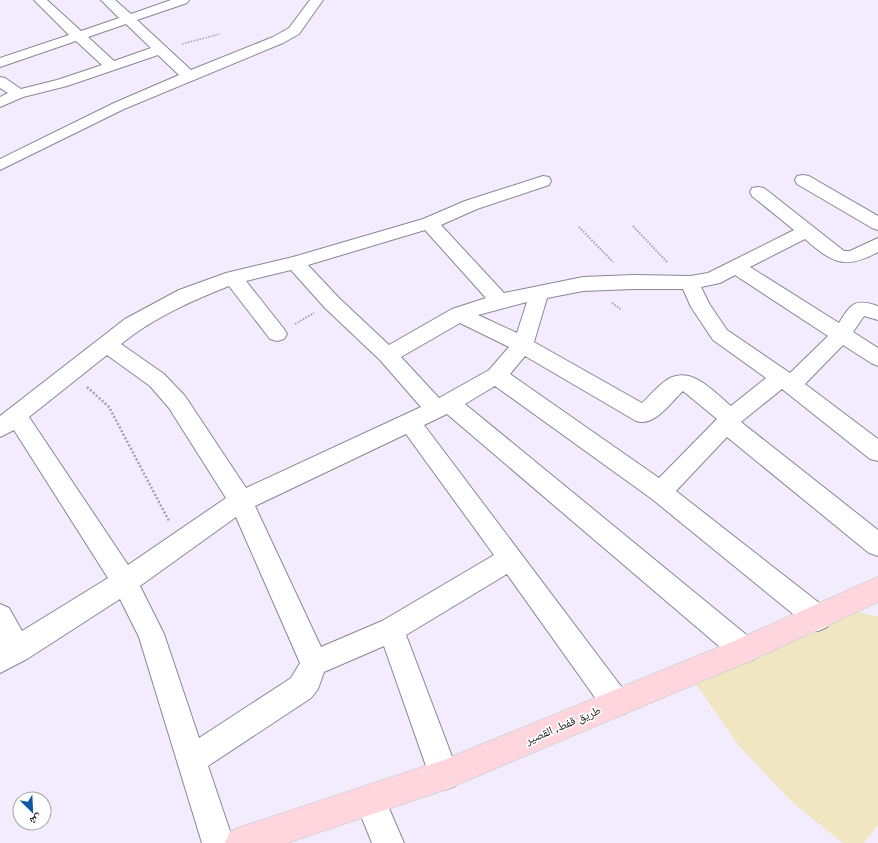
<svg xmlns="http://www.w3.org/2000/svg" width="878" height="843" font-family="'Public Sans','Noto Naskh Arabic',sans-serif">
<rect width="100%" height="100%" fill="#f3ecfe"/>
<!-- sand -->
<path fill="#f0e6c1" d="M852,610L878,617V825L864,843H843L793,803L739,746L691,677Z"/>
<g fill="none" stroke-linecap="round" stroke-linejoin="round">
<defs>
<path id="minor" d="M34,0H47L81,31L119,18L101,0H115L131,14L171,0H189L187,3L137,20L191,70L273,37L289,28L310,0H323L299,34L283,43L124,109L0,170V159L114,103L179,75L158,55L67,86L23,97L0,107V97L8,93L0,88V77L5,78L21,89L57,80L102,65L76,41L0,67V58L69,35ZM126,24L151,48L114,61L88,37Z
M803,175L809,176L878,216V230L872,228L797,184L795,180L797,176Z
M543,176L549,177L551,181L549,185L477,209L441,225L504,293L583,277L633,275L690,276L708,273L794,230L752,196L750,192L752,188L758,187L764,188L844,251H850L878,238V252C845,270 832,263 805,239L750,267L839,323C851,304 854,298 878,306V320L864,316L853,332L878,348V366L871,363L843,345L805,384L878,439V461L870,459L782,389L741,422L878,530V556L869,553L727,437L676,491L827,609L831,618L827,627L818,631L809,627L652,499L495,386L465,404L754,641L758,650L754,659L744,663L734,659L447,414L424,425L626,693L630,703L626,713L616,717L606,713L507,574L406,635L459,775L455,786L444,790L433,786L384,646L324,672L318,689L311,698L208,766L234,843H202L139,637L120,599L27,659L0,673V604L9,608L22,631L108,578L14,430L0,437V416L125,319L179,290L226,273L293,257L423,219L465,201ZM425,230L486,298L452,309L389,345L339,298L308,265ZM291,270L325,308L380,360L421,407L246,488L185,396L164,374L121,344C153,318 191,301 229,286L270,339L277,341L284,339L287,334L284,329L246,281ZM735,275L828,336L790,373L727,330L710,305L701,287L720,283ZM633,289H683L691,307L713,340L766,378L731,406C714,392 693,367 670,378C660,383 650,396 642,403L534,342L547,298L583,291ZM527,302L517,333L478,315ZM460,323L509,347L489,370L439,398L401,357ZM107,355L150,386L169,408L226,498L128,565L29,417ZM525,356L636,421C655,427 670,403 683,391L717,419L659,478L510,374ZM406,434L494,555L382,621L321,647L255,506ZM236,517L300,663L291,678L199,738L164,634L140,586Z
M370,786L381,790L404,843H372L355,801L359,790Z"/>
<path id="major" d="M878,577V602L754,659L444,790L287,843H225L230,832L241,827L444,760L734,641Z"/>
</defs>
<!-- minor casing -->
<use href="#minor" stroke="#8c8595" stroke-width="2"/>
<!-- major casing -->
<use href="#major" stroke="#d6d5d6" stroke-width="2"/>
<!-- path-far2 -->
<path stroke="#a49fad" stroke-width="1.5" stroke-dasharray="1.5 1.5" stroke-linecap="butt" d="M182,44L220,34"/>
<!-- path-far1 -->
<path stroke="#a49fad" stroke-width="2" stroke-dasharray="1.5 1.5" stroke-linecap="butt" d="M633,226L667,262
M579,227L613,262
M612,303L622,310
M295,324L314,313"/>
<!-- path -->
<path stroke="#a49fad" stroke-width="2.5" stroke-dasharray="2 2" stroke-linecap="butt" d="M87,387L109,407L169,521"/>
<!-- minor -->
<use href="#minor" fill="#fff" fill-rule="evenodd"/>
<!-- major -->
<use href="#major" fill="#ffd6dd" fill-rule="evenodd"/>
</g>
<g text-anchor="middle" stroke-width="3.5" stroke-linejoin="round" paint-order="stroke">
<!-- near-street labels -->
<g font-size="12" fill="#1a181e" stroke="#fff">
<text transform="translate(563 725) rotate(-23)" y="4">طريق قفط, القصير</text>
</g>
</g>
<!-- north arrow -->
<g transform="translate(32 811) rotate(156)"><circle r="19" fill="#ffffff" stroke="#a3a3a5"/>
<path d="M0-3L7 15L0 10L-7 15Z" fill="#0b56a5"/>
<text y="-6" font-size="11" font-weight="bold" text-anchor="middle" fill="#1a181e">ش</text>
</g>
</svg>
